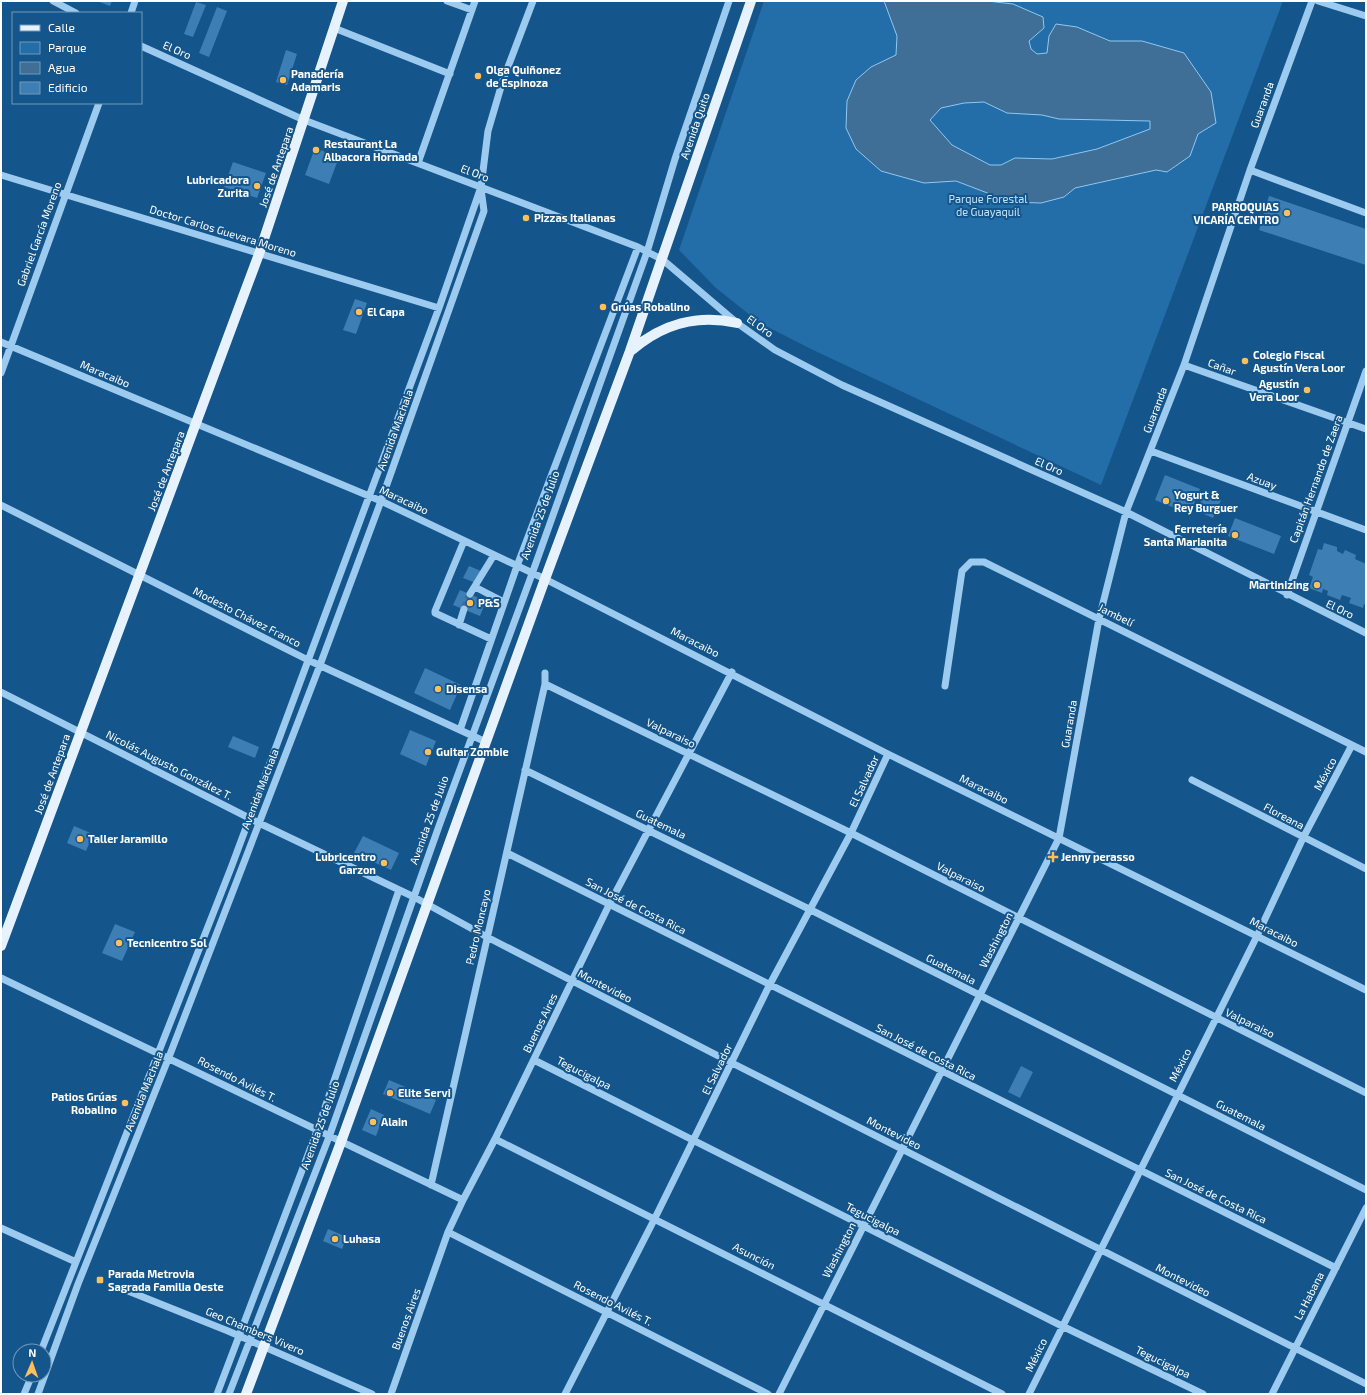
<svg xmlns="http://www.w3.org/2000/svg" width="1367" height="1395" font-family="'Exo 2',sans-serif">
<rect width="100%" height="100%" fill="#14558b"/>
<!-- green -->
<path fill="#236ea8" d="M764,1H1283L1101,485L813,350L760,323L716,288L679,250Z"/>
<!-- water -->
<path fill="#3f6e96" stroke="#8fc8f3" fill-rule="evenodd" d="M884,1H987L1013,4L1043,17L1044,28L1029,41L1031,49L1037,54L1047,53L1049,36L1056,24L1077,27L1110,41H1142L1184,53L1211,92L1216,123L1198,134L1190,156L1167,172L1156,170L1075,188L1064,197L1041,203L1011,202L956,181L924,183L881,171L856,149L846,128L847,101L856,80L871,67L896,55L897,36ZM984,102L1007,113L1042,115L1059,119L1150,121V129L1097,149L1052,159L1015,158L1001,165H990L952,145L930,120L941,108L964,103Z"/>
<!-- building -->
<path fill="#3d7fb5" d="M97,1H112L110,6Z
M196,2L206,5L193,37L184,34Z
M217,7L227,11L209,57L199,53Z
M286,50L297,54L287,85L276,82Z
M315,148L339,157L329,184L305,175Z
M233,162L266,173L257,198L224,187Z
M1269,196L1366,229V265L1259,230Z
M355,299L367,303L356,334L343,330Z
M1165,475L1200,489L1190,514L1155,500Z
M1204,493L1221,500L1213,518L1197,511Z
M1235,518L1281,536L1274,554L1228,536Z
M1324,543L1337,547V551L1343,554L1345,550L1356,555L1355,559L1366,564V604H1364L1363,608L1349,603L1351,598L1342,595L1340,600L1327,595L1328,591L1323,589L1322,593L1309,588L1313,577L1309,575L1318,549L1322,550Z
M469,566L481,571L476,583L463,578Z
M460,590L486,601L480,616L453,605Z
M425,668L461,685L450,710L414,693Z
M410,730L436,741L426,766L400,754Z
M233,736L259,747L255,758L228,747Z
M74,826L93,834L86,851L67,843Z
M363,836L399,853L391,870L354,853Z
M115,924L135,932L122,961L102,953Z
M1021,1066L1033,1072L1020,1098L1008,1092Z
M389,1080L436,1100L430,1114L383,1094Z
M371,1109L384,1115L376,1136L362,1130Z
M328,1229L347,1237L342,1249L323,1241Z"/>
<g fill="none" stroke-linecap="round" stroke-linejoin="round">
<!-- minor-tunnel -->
<path stroke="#376e9c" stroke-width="7" stroke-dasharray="7 3.5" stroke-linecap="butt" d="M464,609L470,594"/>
<!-- minor -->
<path stroke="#9dcbf0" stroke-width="7" d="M53,1L76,13
M447,1L472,10
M1318,1L1366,16
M131,13L135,1
M334,28L450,74
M141,46L304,120L638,247L663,260L737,323L775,350L842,385L1126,512L1366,633
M418,163L475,1
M1250,170L1366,213
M1,175L439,308
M1,342L381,501L545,579L888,754L1366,990
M1184,365L1366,429
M1,373L99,103
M1151,451L1366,530
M1,505L308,660L486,742
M464,541L435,611V613L491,639
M475,587L504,602
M470,594L494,555
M1287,595L1366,371
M459,625L464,609
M545,684L851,833L1366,1093
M945,686L962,571L971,562H984L1366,752
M1,692L259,823L414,897L487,937L732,1063L1366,1384
M460,730L517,566L638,247
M525,770L811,910L1366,1190
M1192,780L1366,869
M507,853L1336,1268
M1,978C156,1051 308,1127 463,1200
M534,1060L1062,1326L1203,1394
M495,1139L1002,1394
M431,1185L545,684V673
M1,1228L76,1262
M448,1232L768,1394
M128,1291L228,1331L372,1394
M41,1351L231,868L439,308L481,187L488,131L503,80L533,1
M24,1394L32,1375
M38,1394L78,1284L169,1057L320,665L381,501L484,211L481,189
M217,1394L317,1131L399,890
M229,1394L329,1137L439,826L532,574L647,252L675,159L729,1
M391,1394L448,1232L463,1200L495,1139L609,905L732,672
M565,1394L655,1218L769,986L851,833L888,754
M779,1394L1059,838L1099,619L1126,512L1184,365L1250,170L1312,1
M1029,1394L1257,936L1303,838L1352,745
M1272,1394L1366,1208"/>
<!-- major -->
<path stroke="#e6f2ff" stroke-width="10" d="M632,350C662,324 698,314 737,323
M1,946L259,254L343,1
M246,1394L341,1142L545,579L630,351L751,1"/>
</g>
<!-- markers -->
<g fill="#ffbe5c" stroke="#14558b" stroke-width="1.5">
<circle cx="478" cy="76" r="4"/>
<circle cx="283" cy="80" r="4"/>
<circle cx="316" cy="150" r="4"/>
<circle cx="257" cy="186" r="4"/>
<circle cx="1287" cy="213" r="4"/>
<circle cx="526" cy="218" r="4"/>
<circle cx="603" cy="307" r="4"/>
<circle cx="359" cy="312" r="4"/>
<circle cx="1245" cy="361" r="4"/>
<circle cx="1307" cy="390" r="4"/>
<circle cx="1166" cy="501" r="4"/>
<circle cx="1235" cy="535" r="4"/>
<circle cx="1317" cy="585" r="4"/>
<circle cx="470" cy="603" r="4"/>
<circle cx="438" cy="689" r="4"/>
<circle cx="428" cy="752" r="4"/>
<circle cx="80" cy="839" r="4"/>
<path d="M1051 851h4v4h4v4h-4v4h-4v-4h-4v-4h4z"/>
<circle cx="384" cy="863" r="4"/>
<circle cx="119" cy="943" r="4"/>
<circle cx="390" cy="1093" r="4"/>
<circle cx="125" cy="1103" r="4"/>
<circle cx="373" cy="1122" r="4"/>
<circle cx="335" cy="1239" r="4"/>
<rect x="96" y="1276" width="8" height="8" rx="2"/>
</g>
<g text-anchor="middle" stroke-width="4" stroke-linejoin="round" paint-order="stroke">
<!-- street labels -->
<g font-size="11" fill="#fff" stroke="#14558b">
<text transform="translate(177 50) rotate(24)" y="4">El Oro</text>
<text transform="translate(1262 105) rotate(-70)" y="4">Guaranda</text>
<text transform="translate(695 126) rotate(-71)" y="4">Avenida Quito</text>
<text transform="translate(276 167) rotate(-71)" y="4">José de Antepara</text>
<text transform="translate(475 173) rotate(21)" y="4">El Oro</text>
<text transform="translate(223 231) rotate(17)" y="4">Doctor Carlos Guevara Moreno</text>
<text transform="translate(39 234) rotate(-70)" y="4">Gabriel García Moreno</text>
<text transform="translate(760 326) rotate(35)" y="4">El Oro</text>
<text transform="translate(1222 367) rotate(20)" y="4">Cañar</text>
<text transform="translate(105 374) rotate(23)" y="4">Maracaibo</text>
<text transform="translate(1155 410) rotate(-69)" y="4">Guaranda</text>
<text transform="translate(395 430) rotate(-70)" y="4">Avenida Machala</text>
<text transform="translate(1049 466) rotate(24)" y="4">El Oro</text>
<text transform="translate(166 471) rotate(-69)" y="4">José de Antepara</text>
<text transform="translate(1316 479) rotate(-70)" y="4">Capitán Hernando de Zaera</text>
<text transform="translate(1262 481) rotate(20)" y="4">Azuay</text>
<text transform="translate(404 500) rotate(25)" y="4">Maracaibo</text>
<text transform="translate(540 515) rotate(-70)" y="4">Avenida 25 de Julio</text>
<text transform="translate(1340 609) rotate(26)" y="4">El Oro</text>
<text transform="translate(1116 615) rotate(26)" y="4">Jambelí</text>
<text transform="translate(247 617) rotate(27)" y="4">Modesto Chávez Franco</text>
<text transform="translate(695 642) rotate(27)" y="4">Maracaibo</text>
<text transform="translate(1069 724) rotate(-80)" y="4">Guaranda</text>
<text transform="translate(671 733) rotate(26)" y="4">Valparaiso</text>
<text transform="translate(169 765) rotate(27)" y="4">Nicolás Augusto González T.</text>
<text transform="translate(52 774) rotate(-70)" y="4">José de Antepara</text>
<text transform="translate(1325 774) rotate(-62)" y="4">México</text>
<text transform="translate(864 781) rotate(-65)" y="4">El Salvador</text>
<text transform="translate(260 789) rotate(-69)" y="4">Avenida Machala</text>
<text transform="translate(984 789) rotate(26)" y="4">Maracaibo</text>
<text transform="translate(1284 816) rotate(28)" y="4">Floreana</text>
<text transform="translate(429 820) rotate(-70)" y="4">Avenida 25 de Julio</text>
<text transform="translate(661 824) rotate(26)" y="4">Guatemala</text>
<text transform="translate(961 877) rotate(27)" y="4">Valparaiso</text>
<text transform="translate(636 906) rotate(27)" y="4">San José de Costa Rica</text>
<text transform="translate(478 927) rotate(-77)" y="4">Pedro Moncayo</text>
<text transform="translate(1274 932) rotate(27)" y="4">Maracaibo</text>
<text transform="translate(996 940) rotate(-63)" y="4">Washington</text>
<text transform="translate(951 969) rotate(27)" y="4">Guatemala</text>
<text transform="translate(605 986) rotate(27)" y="4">Montevideo</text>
<text transform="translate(540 1023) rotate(-64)" y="4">Buenos Aires</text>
<text transform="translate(1250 1023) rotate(26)" y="4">Valparaiso</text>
<text transform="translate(926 1052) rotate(27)" y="4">San José de Costa Rica</text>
<text transform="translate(1180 1065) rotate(-63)" y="4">México</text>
<text transform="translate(717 1069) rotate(-64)" y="4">El Salvador</text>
<text transform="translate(584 1073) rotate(27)" y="4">Tegucigalpa</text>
<text transform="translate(237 1079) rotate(27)" y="4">Rosendo Avilés T.</text>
<text transform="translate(144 1091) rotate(-68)" y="4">Avenida Machala</text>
<text transform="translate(1241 1115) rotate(27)" y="4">Guatemala</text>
<text transform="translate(320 1125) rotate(-70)" y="4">Avenida 25 de Julio</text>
<text transform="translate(894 1133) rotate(27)" y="4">Montevideo</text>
<text transform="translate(1216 1196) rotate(26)" y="4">San José de Costa Rica</text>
<text transform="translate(873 1219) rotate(27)" y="4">Tegucigalpa</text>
<text transform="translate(839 1250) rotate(-63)" y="4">Washington</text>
<text transform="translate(754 1256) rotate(27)" y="4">Asunción</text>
<text transform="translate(1183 1280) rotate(27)" y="4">Montevideo</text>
<text transform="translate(1309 1296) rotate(-63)" y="4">La Habana</text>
<text transform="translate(613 1303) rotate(27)" y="4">Rosendo Avilés T.</text>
<text transform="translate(406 1319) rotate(-70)" y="4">Buenos Aires</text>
<text transform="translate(255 1331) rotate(23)" y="4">Geo Chambers Vivero</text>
<text transform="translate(1036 1355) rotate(-64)" y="4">México</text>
<text transform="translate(1163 1362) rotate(26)" y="4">Tegucigalpa</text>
</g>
<!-- poi labels -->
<g font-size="11" font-weight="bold" fill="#fff" stroke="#14558b" text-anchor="start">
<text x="486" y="74">Olga Quiñonez<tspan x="486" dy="13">de Espinoza</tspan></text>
<text x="291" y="78">Panadería<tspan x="291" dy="13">Adamaris</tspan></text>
<text x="324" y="148">Restaurant La<tspan x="324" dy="13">Albacora Hornada</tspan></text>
<text x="249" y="184" text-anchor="end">Lubricadora<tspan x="249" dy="13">Zurita</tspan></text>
<text x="1279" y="211" text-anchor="end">PARROQUIAS<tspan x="1279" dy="13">VICARÍA CENTRO</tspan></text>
<text x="534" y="222">Pizzas Italianas</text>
<text x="611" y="311">Grúas Robalino</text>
<text x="367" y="316">El Capa</text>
<text x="1253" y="359">Colegio Fiscal<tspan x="1253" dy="13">Agustín Vera Loor</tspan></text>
<text x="1299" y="388" text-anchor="end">Agustín<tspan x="1299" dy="13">Vera Loor</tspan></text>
<text x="1174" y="499">Yogurt &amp;<tspan x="1174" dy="13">Rey Burguer</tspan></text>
<text x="1227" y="533" text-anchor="end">Ferretería<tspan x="1227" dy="13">Santa Marianita</tspan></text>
<text x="1309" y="589" text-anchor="end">Martinizing</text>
<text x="478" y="607">P&amp;S</text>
<text x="446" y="693">Disensa</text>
<text x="436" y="756">Guitar Zombie</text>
<text x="88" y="843">Taller Jaramillo</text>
<text x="376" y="861" text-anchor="end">Lubricentro<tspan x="376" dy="13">Garzon</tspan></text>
<text x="1061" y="861">Jenny perasso</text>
<text x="127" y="947">Tecnicentro Sol</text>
<text x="398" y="1097">Elite Servi</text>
<text x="117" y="1101" text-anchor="end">Patios Grúas<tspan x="117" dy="13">Robalino</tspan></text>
<text x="381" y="1126">Alain</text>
<text x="343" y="1243">Luhasa</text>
<text x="108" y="1278">Parada Metrovia<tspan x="108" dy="13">Sagrada Familia Oeste</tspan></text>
</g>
<!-- park labels -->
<g font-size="11" fill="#c3e3fb" stroke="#14558b">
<text x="988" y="203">Parque Forestal<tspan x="988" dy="13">de Guayaquil</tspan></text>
</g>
</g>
<!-- border -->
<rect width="1367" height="1395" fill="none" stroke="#ffffff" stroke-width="4"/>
<!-- legend -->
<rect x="12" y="12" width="130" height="92" fill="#14558b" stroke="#7299b9"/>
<rect x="20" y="25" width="20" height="6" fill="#e6f2ff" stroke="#7299b9"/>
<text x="48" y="32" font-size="12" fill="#ffffff">Calle</text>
<rect x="20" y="42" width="20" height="12" fill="#236ea8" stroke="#7299b9"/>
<text x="48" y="52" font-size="12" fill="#ffffff">Parque</text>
<rect x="20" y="62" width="20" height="12" fill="#3f6e96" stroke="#7299b9"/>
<text x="48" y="72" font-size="12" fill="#ffffff">Agua</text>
<rect x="20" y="82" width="20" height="12" fill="#3d7fb5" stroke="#7299b9"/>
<text x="48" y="92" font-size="12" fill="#ffffff">Edificio</text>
<!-- north arrow -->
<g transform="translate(32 1363) rotate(2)"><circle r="19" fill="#14558b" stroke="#7299b9"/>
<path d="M0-3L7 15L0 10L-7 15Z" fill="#ffbe5c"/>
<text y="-6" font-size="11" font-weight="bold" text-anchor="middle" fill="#ffffff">N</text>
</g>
</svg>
